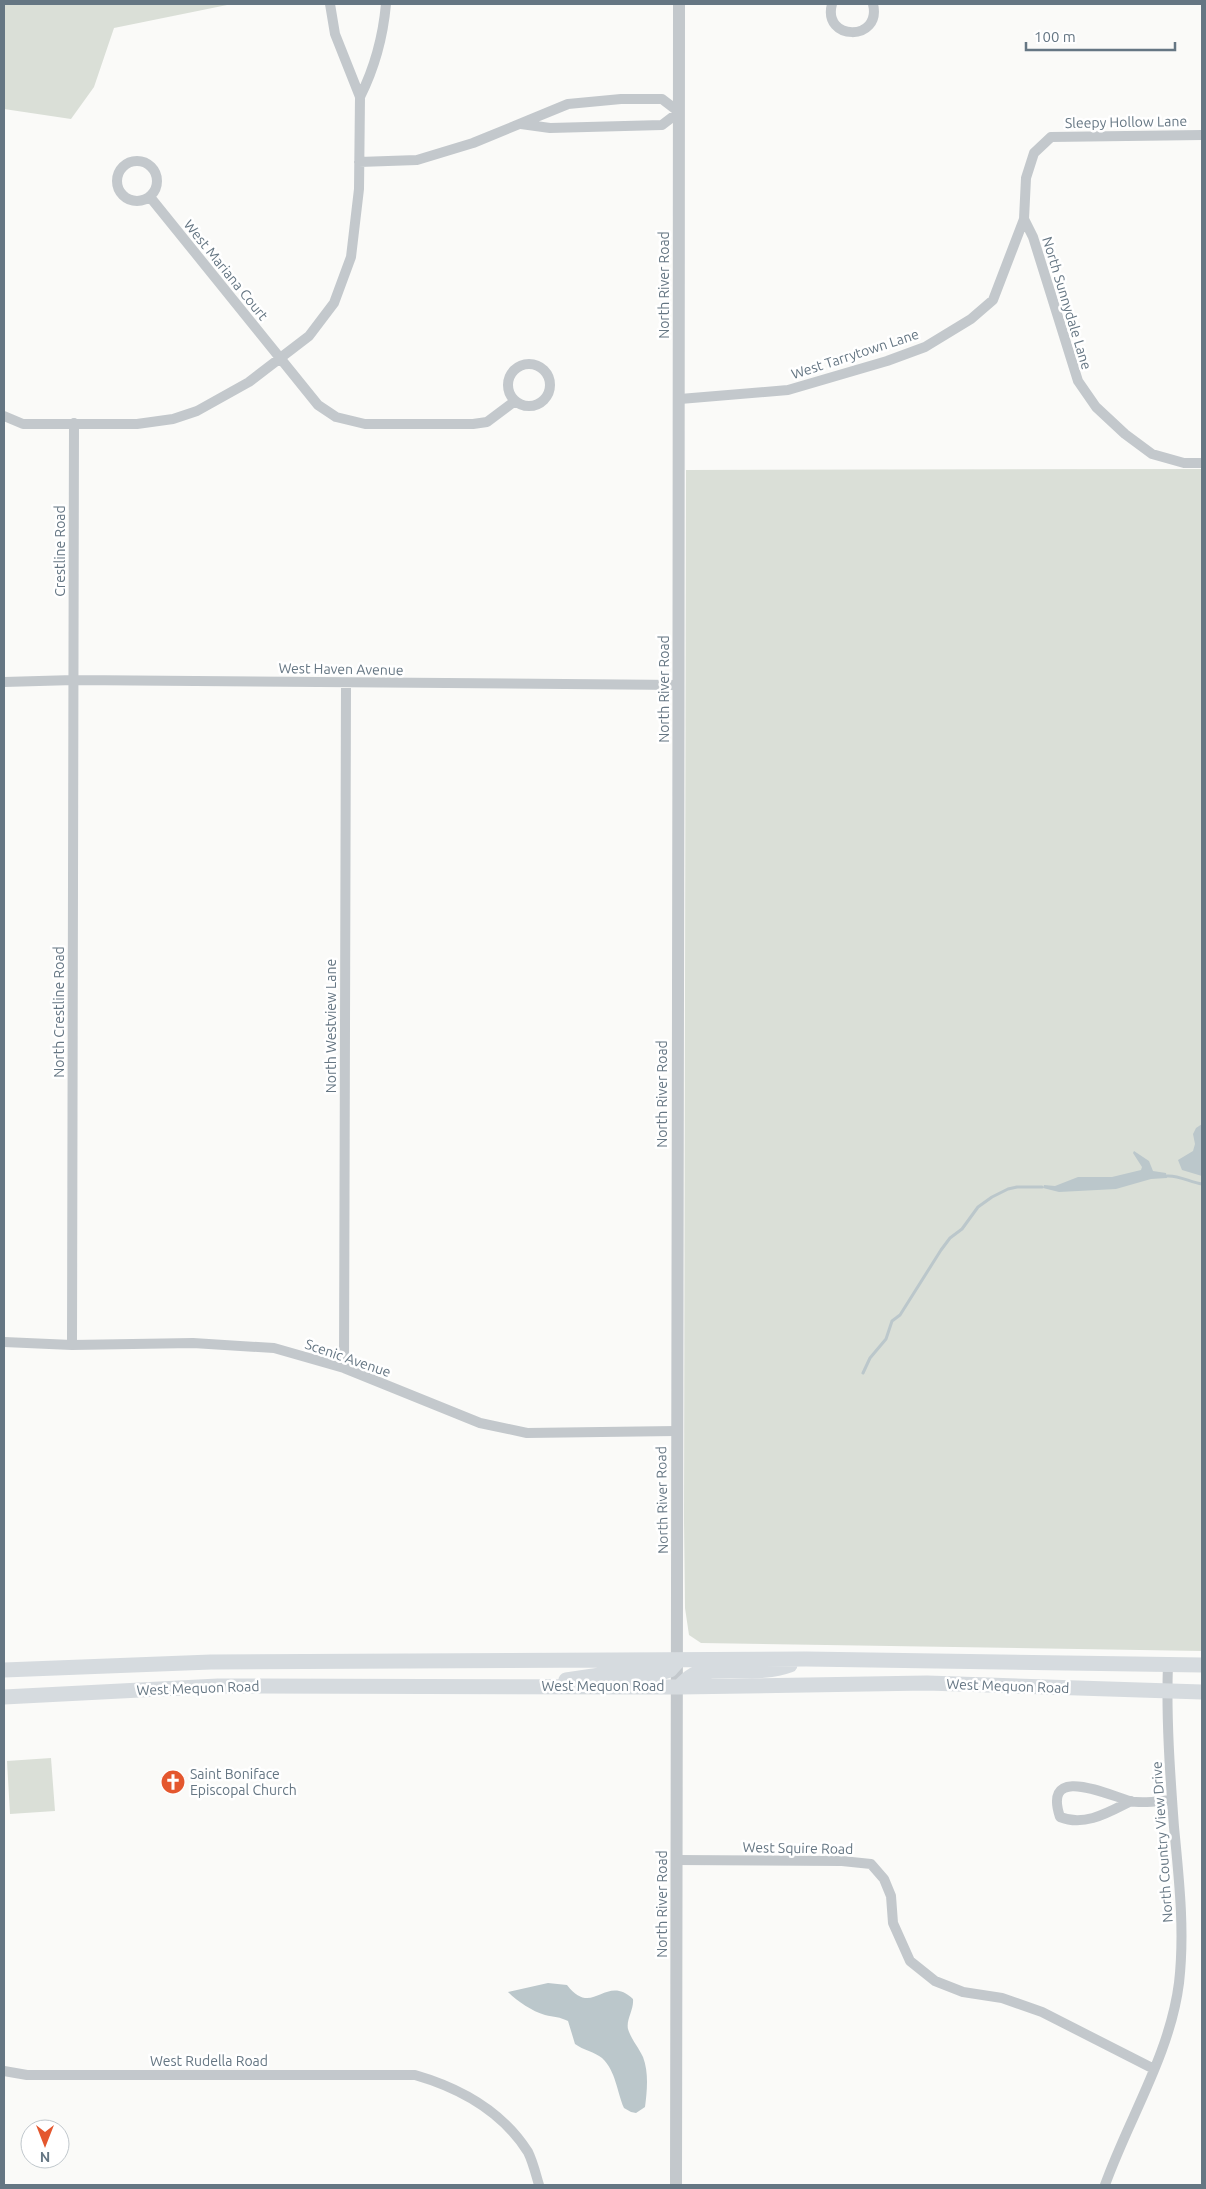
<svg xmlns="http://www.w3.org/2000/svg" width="1206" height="2189" font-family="Ubuntu,sans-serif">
<rect width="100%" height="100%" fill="#fafaf8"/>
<!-- green -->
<path fill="#dadfd7" d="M4,4H232L114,28L94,87L71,119L4,109Z
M1202,469V1651L701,1643L689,1635L685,1608L684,1521L686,470Z
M51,1758L55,1811L10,1814L7,1761Z"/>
<!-- water -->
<path fill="#bbc7cb" d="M1202,1124V1176L1182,1170L1178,1160L1193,1151L1195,1144L1193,1134L1196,1128Z
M1134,1151L1149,1161L1153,1171L1166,1173L1167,1178L1151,1179L1116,1189L1059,1192L1043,1188L1044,1185L1055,1186L1078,1177H1112L1141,1170L1142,1167L1133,1153Z
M548,1983L567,1985C593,2019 605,1973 633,1999C634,2010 626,2019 628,2029C631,2039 639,2048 643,2057C649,2073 647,2091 645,2107L636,2113L631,2112L624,2108C617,2092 616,2071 602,2058C595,2052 583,2050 575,2044L568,2021C560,2017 554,2017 545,2015C532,2011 518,2002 508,1992Z"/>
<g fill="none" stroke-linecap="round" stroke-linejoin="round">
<!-- stream -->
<path stroke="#bbc7cb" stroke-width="3" d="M1167,1176C1178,1175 1190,1182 1202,1184
M863,1373L870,1358L886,1339L892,1321L900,1315L941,1250L950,1238L962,1229L978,1207L992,1197L1008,1189L1017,1187H1042"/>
<!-- minor -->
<path stroke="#c3c8cc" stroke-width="10" d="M832,4C822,41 882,42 873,4
M360,97C375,67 383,37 386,4
M117 181a20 20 0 1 1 40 0a20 20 0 1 1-40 0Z
M359,162L417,160L473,143L568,104L621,99H662L679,112L662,125L550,128L521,124
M150,197L318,405L336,417L365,424H473L487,422L515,401
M1024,219L1033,237L1078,381L1096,407L1125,434L1152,454L1184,463H1202
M508 385a21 21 0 1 1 42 0a21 21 0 1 1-42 0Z
M680,399L788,390L887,361L925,347L971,319L993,300L1024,219L1026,178L1034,153L1051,137L1202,135
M4,416L23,424H137L173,419L197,411L249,382L309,336L334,303L351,257L359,189L360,97L335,34L330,4
M4,682L74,680L679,685
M4,1342L72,1345L193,1343L274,1348L344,1368L480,1423L527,1433L676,1431
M72,1345L74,423
M344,1368L346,683
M1131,1801C1109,1812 1085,1827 1060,1817C1042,1763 1108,1795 1130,1801C1142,1804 1159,1801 1172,1800
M677,1860L842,1861L871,1864L884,1879L891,1896L893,1923L910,1961L935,1981L963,1992L1002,1998L1042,2012L1154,2069
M4,2071L27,2075H415C460,2088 502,2111 528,2152C533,2162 536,2175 539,2185
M1105,2185C1129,2118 1170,2054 1179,1983C1185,1931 1179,1879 1174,1827C1170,1773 1166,1718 1168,1664"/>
<!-- tertiary -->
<path stroke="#c3c8cc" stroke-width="12" d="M676,2185C679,1458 678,731 679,4"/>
<!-- primary -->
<path stroke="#d6dbdf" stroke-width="15" d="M4,1670L211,1662L806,1659L1202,1665
M566,1680L607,1674H658L670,1670L679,1660
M679,1687C685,1681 690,1675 698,1673C729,1667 760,1676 790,1665
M4,1697L218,1686L679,1687L927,1683L1202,1692"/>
</g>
<!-- icons -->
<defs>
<symbol id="church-disc" viewBox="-11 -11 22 22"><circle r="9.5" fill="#e4572e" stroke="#fff"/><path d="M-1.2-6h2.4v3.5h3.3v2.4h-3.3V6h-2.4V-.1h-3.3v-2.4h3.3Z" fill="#fff"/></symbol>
</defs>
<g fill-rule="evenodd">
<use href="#church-disc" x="159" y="1768" width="28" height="28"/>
</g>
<g text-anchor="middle" stroke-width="5" stroke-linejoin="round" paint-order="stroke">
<!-- street labels -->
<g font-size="14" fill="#657683" stroke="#fff">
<text transform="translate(1126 122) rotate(-1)" y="5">Sleepy Hollow Lane</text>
<text transform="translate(226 270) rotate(51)" y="5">West Mariana Court</text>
<text transform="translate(664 285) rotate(-90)" y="5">North River Road</text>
<text transform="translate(1067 303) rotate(73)" y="5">North Sunnydale Lane</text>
<text transform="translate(855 354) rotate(-18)" y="5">West Tarrytown Lane</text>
<text transform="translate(60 551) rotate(-90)" y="5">Crestline Road</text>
<text transform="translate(341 669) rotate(1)" y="5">West Haven Avenue</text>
<text transform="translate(664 689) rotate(-90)" y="5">North River Road</text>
<text transform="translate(59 1012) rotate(-90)" y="5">North Crestline Road</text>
<text transform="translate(331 1026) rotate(-90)" y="5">North Westview Lane</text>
<text transform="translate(662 1094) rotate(-90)" y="5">North River Road</text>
<text transform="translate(348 1358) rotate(19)" y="5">Scenic Avenue</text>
<text transform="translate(662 1500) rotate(-91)" y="5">North River Road</text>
<text x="603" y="1691">West Mequon Road</text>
<text transform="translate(1008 1686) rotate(2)" y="5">West Mequon Road</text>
<text transform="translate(198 1688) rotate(-2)" y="5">West Mequon Road</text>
<text transform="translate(1162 1842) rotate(-94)" y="5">North Country View Drive</text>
<text transform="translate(798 1848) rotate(1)" y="5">West Squire Road</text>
<text transform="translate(662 1904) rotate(-90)" y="5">North River Road</text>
<text x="209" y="2066">West Rudella Road</text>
</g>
<!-- poi labels -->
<g font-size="14" fill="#657683" stroke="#fff" text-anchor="start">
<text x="190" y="1779">Saint Boniface<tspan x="190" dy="16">Episcopal Church</tspan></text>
</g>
</g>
<!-- border -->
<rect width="1206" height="2189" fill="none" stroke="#657683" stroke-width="10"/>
<!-- north arrow -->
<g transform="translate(45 2144) rotate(180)"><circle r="24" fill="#ffffff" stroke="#c1c8cd"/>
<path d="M0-4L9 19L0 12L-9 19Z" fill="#e4572e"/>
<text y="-8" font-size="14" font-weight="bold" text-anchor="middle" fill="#657683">N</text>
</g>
<!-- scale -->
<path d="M1026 42v8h149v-8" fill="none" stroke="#657683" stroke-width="2.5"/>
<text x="1034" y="42" font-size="15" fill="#657683" stroke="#ffffff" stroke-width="4" paint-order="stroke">100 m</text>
</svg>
